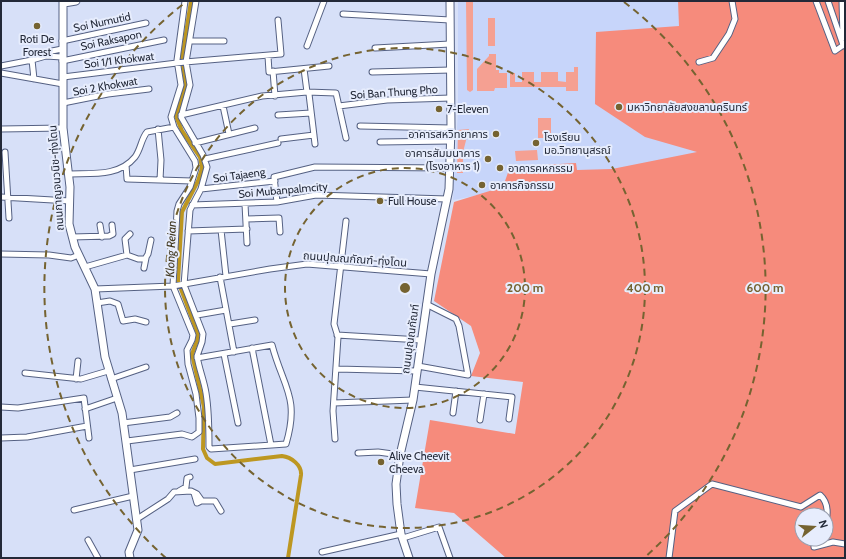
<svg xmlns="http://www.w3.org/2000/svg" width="846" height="559" font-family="Cabin,'Noto Sans Thai',sans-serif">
<rect width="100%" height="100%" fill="#d7e0f8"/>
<!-- built -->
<path fill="#c7d5fa" d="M458,1H845L723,149L453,200L458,110Z"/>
<!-- green -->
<path fill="#f5a092" d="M466,1H473V90L470,92L467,90Z
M488,18H495V46H488Z
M489,54H496V70H499V73H507V88H495L494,91H477V69L489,56Z
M574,67H578V91H566V87H510V73H515V82H522V72H534V82H541V72H558V81L566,82V72H574Z
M538,118H551V138H538Z
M469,129L463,152V173H457L458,130Z
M537,150L538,160L516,161L515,151Z"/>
<!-- forest -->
<path fill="#f68b7c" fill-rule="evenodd" d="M678,1H845V558H506L454,513L415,508L430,420L515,434L523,382L471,376L480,353L471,326L434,301L454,202L496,189L497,184L505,181L510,167L576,163L577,170L612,169L697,152L645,137L595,104L596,32L679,26ZM802,515H826V539H802Z"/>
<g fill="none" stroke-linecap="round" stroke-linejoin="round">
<!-- canal -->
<path stroke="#bd9721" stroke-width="4" d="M191,1L182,59L186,85L176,116L182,131L200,157L202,168L198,181L182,212L178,281L198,334L197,341L192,354L204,407L203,449L207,458L215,464L282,456C291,457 302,465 301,475L288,558"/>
<defs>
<path id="street" d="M196,1L186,62L190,85L181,117L203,155L207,167L201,189L190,210L184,285L203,334L202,342L197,356C199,369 204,380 206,393C209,411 209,429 209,447L211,449L286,444C300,397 283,387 272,345L197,358
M816,1L835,51L845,44
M828,1L843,45L845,46
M842,1L843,38
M343,14L450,20
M62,41L146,23
M191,41H224
M307,46L324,1
M375,48L450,44
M46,56L52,51L62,49
M268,56L269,72L329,66
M62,61L164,40
M699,62L713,58L729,34L735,19L732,1
M1,66L32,60
M304,69L307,92
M273,71L275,96
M372,72L451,70
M1,73L63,84
M63,77L185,62L281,54L278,20
M34,79L32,60L46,56L62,57
M309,94L315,144
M63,103L108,94L149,89
M223,106L229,134
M339,106L387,100L451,98
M181,115L262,96L307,92L336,93L346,138
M278,115L311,113
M360,126L451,128
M1,129L63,128
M158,129L161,160L160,180
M281,139L314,135
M380,142L451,141
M195,143L255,128
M5,152L9,218
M205,159L278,143
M126,165L127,179L192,181
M68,174C91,173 119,177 135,157C141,149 141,139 147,132L174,127
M201,189L275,181L274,178
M1,197L70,201
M277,202L274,177L315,167L450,168
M245,204L247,243
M192,205L277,202L316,195L447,199
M246,219L279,218L280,232
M100,225L102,237
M221,230L226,276
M188,231L247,229
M72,237L109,236L113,234L112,225
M1,254L49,255L71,258L79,255
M127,255L125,239L130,234
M85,267L127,255L138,259H145L148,254L151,240
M144,268L146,258
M220,277L234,352
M95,289L173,286L270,269L307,264L431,274
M97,303L110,301L118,304L123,321L135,319L146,322
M197,315L226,310
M230,324L255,320
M337,335L421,340
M252,348L271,445
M224,354L238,423
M418,366L468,375L459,326L456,319L426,304
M337,369L417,371
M25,373L81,379L108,371
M76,379L78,361
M111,379L146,367
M415,387L512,397L509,419
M334,403L413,400
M1,407L18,408L84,398L89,438
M85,409L117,398
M453,413L456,391
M480,420L484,394
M123,423L170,417L177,413
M1,438L27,437L87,426
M335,439L333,411L338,337L334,324L346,221
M127,441L182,434L192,437L199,432V418L196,394L188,364L187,350L192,340L193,335L173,286L177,211L179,204L190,187L196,168L195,161L174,127L171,117L181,85L177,60L185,1
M358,453L378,452L400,455
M130,470L195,459
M179,491L186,487L187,478L190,477
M194,493L197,503L201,501
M74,510L133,496
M137,519L168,499L174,492L191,491L197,494L202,501H215L221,511
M403,538L439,527L450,558
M820,539L814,544V547L833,542L845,544
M88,540L98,558
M322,552L401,534
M669,558L675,511L712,484L801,507L820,495C828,502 828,513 826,522"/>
<path id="secondary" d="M63,1V128L70,187L69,224L75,247L95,289L105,357L122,413L138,530L129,552L130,558
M64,3L76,1
M409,558L401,534L397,504L396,484L400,455L413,400L431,274L449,189L451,128L450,1"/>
</defs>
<!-- street casing -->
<use href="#street" stroke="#556183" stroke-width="7"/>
<!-- secondary casing -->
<use href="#secondary" stroke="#556183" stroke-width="9"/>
<!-- street -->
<use href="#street" stroke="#fff" stroke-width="5"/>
<!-- secondary -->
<use href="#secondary" stroke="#fff" stroke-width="7"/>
</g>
<!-- distance rings -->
<g fill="none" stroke="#756331" stroke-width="2" stroke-dasharray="7 5">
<circle cx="405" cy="288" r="120"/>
<circle cx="405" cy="288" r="240"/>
<path d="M166 558A360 360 0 0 1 186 2M624 2A360 360 0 0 1 644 558"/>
</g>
<!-- markers -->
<g fill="#756331" stroke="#e7edfd" stroke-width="1.5">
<circle cx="37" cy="26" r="4"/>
<circle cx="619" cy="107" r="4"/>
<circle cx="439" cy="109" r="4"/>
<circle cx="496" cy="134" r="4"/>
<circle cx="536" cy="143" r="4"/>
<circle cx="488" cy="159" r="4"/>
<circle cx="500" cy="168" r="4"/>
<circle cx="482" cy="185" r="4"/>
<circle cx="380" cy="201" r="4"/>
<circle cx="381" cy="462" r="4"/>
</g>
<g text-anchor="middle" stroke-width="4" stroke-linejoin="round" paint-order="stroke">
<!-- street labels -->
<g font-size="11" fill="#232938" stroke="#e7edfd">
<text transform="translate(102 22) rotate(-12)" y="4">Soi Numutid</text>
<text transform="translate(111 40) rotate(-12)" y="4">Soi Raksapon</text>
<text transform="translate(119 60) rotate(-7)" y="4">Soi 1/1 Khokwat</text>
<text transform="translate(105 86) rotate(-10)" y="4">Soi 2 Khokwat</text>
<text transform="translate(394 92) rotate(-4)" y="4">Soi Ban Thung Pho</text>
<text transform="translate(239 175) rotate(-8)" y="4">Soi Tajaeng</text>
<text transform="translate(56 178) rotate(-94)" y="4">ถนนกาญจนวนิช-ทุ่งโดน</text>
<text transform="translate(283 190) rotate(-5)" y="4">Soi Mubanpalmcity</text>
<text transform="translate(355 259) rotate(4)" y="4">ถนนปุณณกัณฑ์-ทุ่งโดน</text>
<text transform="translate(410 339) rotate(-82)" y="4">ถนนปุณณกัณฑ์</text>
</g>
<!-- poi labels -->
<g font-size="11" fill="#232938" stroke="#e7edfd" text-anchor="start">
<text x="37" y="43" text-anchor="middle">Roti De<tspan x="37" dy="13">Forest</tspan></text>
<text x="627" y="111">มหาวิทยาลัยสงขลานครินทร์</text>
<text x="447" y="113">7-Eleven</text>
<text x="488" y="138" text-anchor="end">อาคารสหวิทยาคาร</text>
<text x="544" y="141">โรงเรียน<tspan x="544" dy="13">มอ.วิทยานุสรณ์</tspan></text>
<text x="480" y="157" text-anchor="end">อาคารสัมมนาคาร<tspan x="480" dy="13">(โรงอาหาร 1)</tspan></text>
<text x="508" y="172">อาคารคหกรรม</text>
<text x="490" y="189">อาคารกิจกรรม</text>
<text x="388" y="205">Full House</text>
<text x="389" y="460">Alive Cheevit<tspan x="389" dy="13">Cheeva</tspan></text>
</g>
<!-- water labels -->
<g font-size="12" font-style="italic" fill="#433a23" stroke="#e7edfd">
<text transform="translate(171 249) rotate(-88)" y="4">Klong Reian</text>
</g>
</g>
<circle cx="405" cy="288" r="6" fill="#756331" stroke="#e7edfd" stroke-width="2"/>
<g font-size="12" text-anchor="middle" font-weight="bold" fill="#756331" stroke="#e7edfd" stroke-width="4" stroke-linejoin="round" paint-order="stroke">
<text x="525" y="292">200 m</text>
<text x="645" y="292">400 m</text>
<text x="765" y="292">600 m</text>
</g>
<!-- border -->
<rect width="846" height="559" fill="none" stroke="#232938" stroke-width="4"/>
<!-- north arrow -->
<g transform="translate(814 527) rotate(73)"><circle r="19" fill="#e7edfd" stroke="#999fae"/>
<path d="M0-3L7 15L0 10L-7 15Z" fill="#756331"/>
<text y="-6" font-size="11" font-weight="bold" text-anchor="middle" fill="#232938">N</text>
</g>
</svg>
